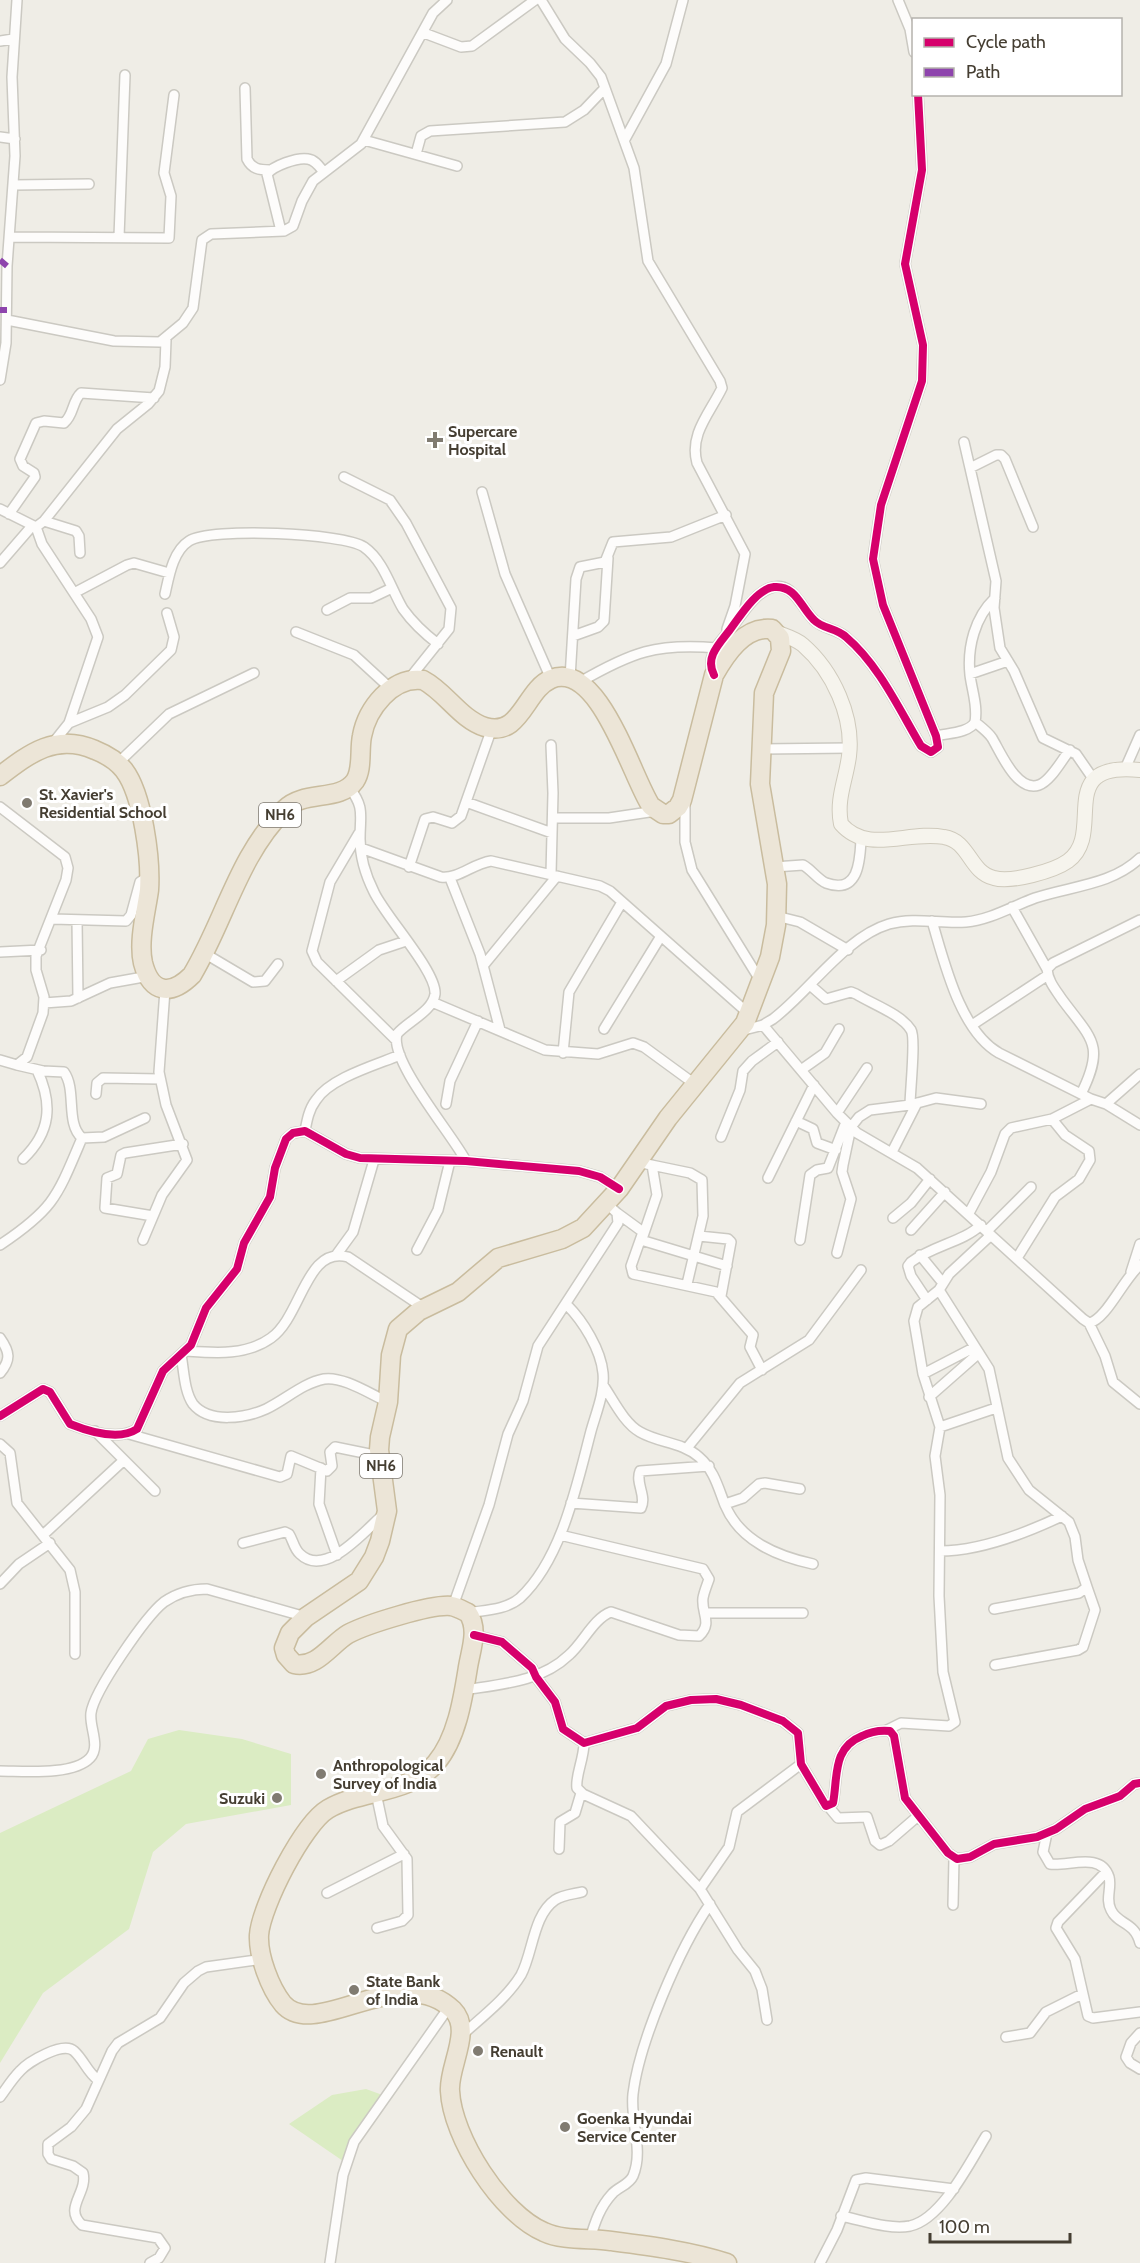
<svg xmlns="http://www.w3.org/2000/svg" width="1140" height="2263" font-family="Cabin,sans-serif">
<rect width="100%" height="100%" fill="#efede6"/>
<!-- green -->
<path fill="#dbecc3" d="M179,1730L242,1739L291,1754V1805L186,1824L153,1852L129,1929L43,1993L0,2063V1833L131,1771L148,1739Z
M366,2089L388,2097L343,2161L289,2124L332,2095Z"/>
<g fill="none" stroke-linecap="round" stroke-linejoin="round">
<defs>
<path id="street" d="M541,0L565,39L590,63L601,77L634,168L648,261L720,381L722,388C710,413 689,434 697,463L745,554L735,606L727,629
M898,0L910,29L914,52
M424,33L461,47L472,46L535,0
M0,41L13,39
M245,88L247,159C252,169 259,170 270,170
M0,137L15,139
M625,139L666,64L683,0
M364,140L457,166
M416,154L421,136L430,131L565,122L584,110L605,88
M14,185L89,184
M281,231L267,174C273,166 297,157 308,159C315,160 319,166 323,171
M11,237L169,238L171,196L164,173L174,95
M119,237L125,75
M7,320L114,341L160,342L183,323L193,308L202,240L211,234L284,231L293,226L302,201L313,181L361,144L433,13L447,0
M0,380L6,343L7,266L15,156L12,77L17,0
M964,442L996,581L994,608L1000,648L1014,671L1043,738L1076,754L1094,780
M970,468L996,455H1001L1005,459L1033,527
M344,477L390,500L406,523L451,608L449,629L409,679
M482,492L505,574L551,679
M0,509L36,527L44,521L117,429L148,404L159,391L165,367L166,340
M9,514L35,477L34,473L23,466L20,459L36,423L44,421L64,423C74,415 72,401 81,393L154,398
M44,521L76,531L79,536L80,553
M36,527L42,544L91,619L98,637L69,723L53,743
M0,563L32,526
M74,593L127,565L134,563L169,573
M165,594C169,576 173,551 189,541C211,527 343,533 364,547C384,561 391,589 403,609C413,623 425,634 438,644
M327,610L350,598H371L392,588
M296,632L354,655L391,689
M573,636L598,627L604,621L608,558
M714,674C705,658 718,644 729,631C740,618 753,594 770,588C793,580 801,608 814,620C823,629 837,629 846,637C879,665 899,709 921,746L931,752L938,747L936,736L883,605L873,559L881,505L922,381L923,345L905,264L922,170L918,94
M970,674L1008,661
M570,678L576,579L580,567L605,562L613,542L671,537L726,515
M580,682C632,652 656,643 717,648
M975,722C981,727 988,732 992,738C1000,751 1017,793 1039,785C1051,781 1062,759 1070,750
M69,723L108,707L125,695L171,650L174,637L167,613
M936,736C948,733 969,733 975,722C978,706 972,691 970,675C967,647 975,617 995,598
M761,749L850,748
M118,763L169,714L254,673
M1125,769L1140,735
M349,787C365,808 360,814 360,839C360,856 366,876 374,892C385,916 437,972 435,994C433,1011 407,1022 397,1034C389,1061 452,1134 466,1161
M685,801V842L692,870L760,980
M466,802L552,833
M0,807L65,857L68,868L66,880L36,956V970L44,997L43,1013L27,1057L17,1065L0,1060
M553,818H609L656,811
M359,833L330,882L312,951L317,962L396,1040
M361,848L441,877C459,879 472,864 491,861L600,886L610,891L749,1014
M409,867L425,819L433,817L452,823L461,816L492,728
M774,867L803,865C812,870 817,879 826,883C859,895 860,860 861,840
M551,874L553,793L551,745
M450,878L480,954L500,1030
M1012,907L1047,969
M776,916L800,922L848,950
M52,919L126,921L131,915L140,882L149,876
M77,920L78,998
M932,921C944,961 960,1031 999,1053L1091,1099L1106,1104L1140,1125
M0,952L41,950
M204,953L253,982L265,981L278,964
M483,966L557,876
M336,981L379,950L406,941
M810,985L826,999L851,992L856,994C872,1004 901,1014 911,1030C916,1038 910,1092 910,1105
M432,1002L545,1050L598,1054L633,1043L644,1047L696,1085
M44,1003L71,1001L110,983L149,976
M763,1025L837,1113L857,1133L917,1168L1083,1319L1089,1323C1106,1320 1124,1278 1140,1265
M972,1025L1048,975
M604,1029L661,936
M740,1031L763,1025L773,1019C809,992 845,937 889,924C915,917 940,924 966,922C990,920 1013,906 1035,898C1071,886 1112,885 1140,858
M563,1053L569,992L622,902
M17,1065L43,1071L64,1072C77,1090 65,1123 82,1138L104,1137L145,1118
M801,1070L825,1053L839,1029
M96,1094L97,1083L103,1078L160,1079
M1081,1094C1106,1044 1091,1039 1061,998C1055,989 1048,981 1047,969L1053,963L1140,920
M446,1104L450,1081L478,1021
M1106,1104L1140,1074
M837,1113L867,1068
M796,1121L813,1129L817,1143L836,1150
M305,1131C307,1120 309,1109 316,1100C330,1078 376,1065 400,1055
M721,1137L740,1090L743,1071L752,1061L778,1042
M892,1152L917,1103
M23,1159C51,1132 53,1104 37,1070
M637,1162L690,1173L702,1180L703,1216L687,1284
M768,1178L814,1085
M617,1213L643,1232L631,1266L633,1274L716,1292L753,1335L750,1347L762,1370
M969,1213L991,1172L1005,1134L1011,1128L1052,1119L1091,1099
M153,1216L105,1208L107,1178L117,1174L121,1155L125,1153L183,1144
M893,1218L911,1203L930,1179
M911,1230L945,1192
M987,1231L1031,1187
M991,1235L949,1274L939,1290L989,1369L1008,1458L1029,1490L1069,1522L1075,1537L1078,1560L1087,1587L1079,1593L994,1609
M643,1236L657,1195L652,1165
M699,1236L728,1239L731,1242L721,1296
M143,1240L162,1195L187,1160L166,1105L159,1072L165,990
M641,1240L727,1266
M800,1240L810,1175L817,1170L828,1168L846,1122
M0,1245C54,1209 57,1197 82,1138
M417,1250L438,1210L450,1161
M837,1253L851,1199L842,1172L843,1165L851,1127L859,1117L870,1110L910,1105L936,1098L981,1104
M337,1254L353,1232L374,1160
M920,1255L942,1282
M1017,1258L1055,1197L1079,1179L1090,1160L1089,1151L1065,1135L1052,1119
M1131,1272L1140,1244
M927,1300L911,1276L908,1266L911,1262C934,1245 963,1242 981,1225
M1089,1323L1105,1356L1113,1382L1140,1404
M0,1338C10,1352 11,1360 0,1373
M186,1351C215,1353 246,1356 271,1338C302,1316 306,1245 348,1257L424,1308
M181,1355C184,1370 184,1391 193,1404C209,1424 246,1418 266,1409C285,1400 303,1383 324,1379C343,1376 370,1394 388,1402
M923,1374L975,1347
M603,1385C614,1401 624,1423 640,1432C659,1443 682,1442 699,1457C714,1470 718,1487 725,1505C740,1541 777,1556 813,1564
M929,1397L979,1353
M0,1416L43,1389L50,1392L70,1424C90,1432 119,1441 137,1429L163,1371L191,1345L206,1308L237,1269L244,1243L270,1197L275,1168L286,1139L293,1133L305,1131L346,1154L360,1158L466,1161L579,1171L600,1177L619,1189
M940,1427L996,1408
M95,1431L155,1491
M129,1434L280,1477L287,1474L291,1456L327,1471L332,1466L330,1452L335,1447L379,1456
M0,1444L10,1453L17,1503L70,1570L75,1592V1654
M687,1448L740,1383L809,1340L861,1270
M321,1468L319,1504L337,1555
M571,1503L641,1508C647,1496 635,1483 640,1471L709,1466
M725,1504L743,1498L759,1484L765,1483L800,1489
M43,1535L124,1460
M243,1543L285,1532L289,1534C293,1540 294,1549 300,1554C326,1579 366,1529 385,1513
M940,1551C981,1551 1026,1533 1062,1516
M0,1584L19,1564L50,1543
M453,1606L489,1505L508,1434L523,1401L538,1346L618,1223L617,1213L607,1204
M468,1613C485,1610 506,1610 520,1598C562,1559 577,1484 591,1431C596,1413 605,1392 603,1373C601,1350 583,1321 567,1305
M707,1613H803
M474,1635L502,1642L532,1668L536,1677L555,1702L563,1729L584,1743L637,1728L666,1706L691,1700L716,1699L741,1705L783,1721L798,1733L801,1764L826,1806L833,1803C838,1777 832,1748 862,1736C870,1732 881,1730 890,1731L894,1736L905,1798L948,1853L957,1859L970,1857L994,1844L1037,1837L1056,1829L1085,1809L1120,1796L1134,1784L1140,1783
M995,1665L1078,1650L1083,1647L1095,1610L1087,1587
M464,1690C501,1684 541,1682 569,1655C583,1643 594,1618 611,1612L679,1635L699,1636C713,1623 701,1613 703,1598C704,1592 707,1585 709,1579L703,1569L560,1535
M887,1730L901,1723L949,1726L955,1722L943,1672L939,1596L940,1495L935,1456L940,1427L923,1374L914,1321L918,1307L939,1290
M584,1743C584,1759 575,1776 577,1788L583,1794L631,1816L700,1889L738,1950L755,1971L762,1989L767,2020
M0,1771C23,1771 73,1776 90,1758C101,1746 89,1727 91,1713C94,1691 146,1616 164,1602C177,1593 191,1589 207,1589L306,1617
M376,1793L383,1826L407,1859L408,1915L402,1921L377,1928
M828,1806L838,1818L867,1817L875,1841L880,1845L889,1841L918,1816
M1047,1833L1043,1852L1050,1864C1067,1867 1101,1851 1109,1877C1112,1888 1105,1899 1111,1910C1118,1925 1134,1921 1140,1943
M559,1849L560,1822L575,1813L581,1793
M1106,1872L1058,1922L1056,1928L1075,1959L1088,2016L1093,2018L1140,2012
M700,1889L729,1847L737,1812L801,1764
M327,1893L404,1854
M953,1905L954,1858
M1140,2033L1131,2043L1126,2057L1130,2063L1140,2069
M462,2035C482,2017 507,1998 521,1975C533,1953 533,1915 555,1900C562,1895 574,1894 582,1892
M1006,2037L1030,2033L1046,2012L1082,1994
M0,2097C6,2089 12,2079 20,2071C28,2062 63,2041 74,2051C84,2060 87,2072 98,2080
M841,2216C862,2220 889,2230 910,2226C942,2219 970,2162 986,2136
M590,2239C595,2222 600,2207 612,2194C618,2187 629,2185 633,2176C644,2150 630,2122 633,2094C639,2042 680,1947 710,1904
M150,2263L159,2258L165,2248L158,2238L82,2225C63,2208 88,2193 83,2173L73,2166L51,2159L48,2154V2144L71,2127L86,2109L112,2051L118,2043L160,2018L184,1983L198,1971L206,1967L263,1959
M330,2263L343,2175L354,2142L449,2007
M820,2263L837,2230L856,2180L866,2178L954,2189"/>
<path id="secondary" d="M778,633C786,636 796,639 803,645C833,671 854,717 849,756C846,780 836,799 841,824C868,855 908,830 944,837C970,841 969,872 994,878C1011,883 1054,871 1068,861C1107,833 1052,761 1140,770"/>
<path id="highway" d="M0,776C30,753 56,733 95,750C105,754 117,761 124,770C143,795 151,860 149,890C146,912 138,941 143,963C151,994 171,996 192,975C225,920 238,856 285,809C304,790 340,802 355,781C363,769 359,750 362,736C367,709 392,676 423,680C446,692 460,719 485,727C521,738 525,690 551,679C599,659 632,778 651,806L663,814H669L678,807L682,800L714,675C726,654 744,626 772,629L780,638L781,651L764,693L760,784L777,884L776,925L770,957L745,1023L668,1118L619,1189L583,1228L562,1239L498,1258L458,1292L419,1311L398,1329L391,1355L388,1402L380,1437L379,1450L387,1511L380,1541L374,1557L359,1581L306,1617L290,1633L284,1648L286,1655L294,1664C317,1669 331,1644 348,1634C367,1624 431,1604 451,1606C457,1607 462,1610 468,1613C479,1629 471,1649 468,1667C463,1698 457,1738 436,1763C409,1795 362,1789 328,1809C303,1824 261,1906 259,1935C258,1956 270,1988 283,2004C316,2042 401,1959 453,2010C473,2030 448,2067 450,2091C452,2137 501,2214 544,2232C563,2241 590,2238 611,2241C650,2246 690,2251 727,2263"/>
</defs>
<!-- street casing -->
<use href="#street" stroke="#cbc9c2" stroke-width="12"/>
<!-- secondary casing -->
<use href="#secondary" stroke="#cfcabc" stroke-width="16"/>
<!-- highway casing -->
<use href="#highway" stroke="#c9bc9e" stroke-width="21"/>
<!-- street -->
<use href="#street" stroke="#fdfcfb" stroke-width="9"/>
<!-- secondary -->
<use href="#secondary" stroke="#f6f4ed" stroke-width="14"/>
<!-- highway -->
<use href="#highway" stroke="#ece5d7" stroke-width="18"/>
<!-- quiet -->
<path stroke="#8e44ad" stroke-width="6" stroke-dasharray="12 6" stroke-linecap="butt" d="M0,260L7,266
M0,310H7"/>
<defs>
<path id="cycleway" d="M714,675C705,658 718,645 729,631C739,618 756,589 774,587C796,585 801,608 814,620C823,629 836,628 846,637C879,665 899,709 921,746L931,752L938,747L936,736L883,605L873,559L881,505L922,381L923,345L905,264L922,170L918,94
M0,1416L43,1389L50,1392L70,1424C90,1432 119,1441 137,1429L163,1371L191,1345L206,1308L237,1269L244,1243L270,1197L275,1168L286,1139L293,1133L305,1131L346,1154L360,1158L466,1161L579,1171L600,1177L619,1189
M474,1635L502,1642L532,1668L536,1677L555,1702L563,1729L584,1743L637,1728L666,1706L691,1700L716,1699L741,1705L783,1721L798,1733L801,1764L826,1806L833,1803C838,1777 832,1748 862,1736C870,1732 881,1730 890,1731L894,1736L905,1798L948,1853L957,1859L970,1857L994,1844L1037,1837L1056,1829L1085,1809L1120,1796L1134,1784L1140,1783"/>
</defs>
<!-- cycleway casing -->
<use href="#cycleway" stroke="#fff" stroke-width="11"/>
<!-- cycleway -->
<use href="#cycleway" stroke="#d6006c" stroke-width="8"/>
</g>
<!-- markers -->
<g fill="#807b71" stroke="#fff" stroke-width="2">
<path d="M432 431h6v6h6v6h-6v6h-6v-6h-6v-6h6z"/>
<circle cx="27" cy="803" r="6"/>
<circle cx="321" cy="1774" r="6"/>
<circle cx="277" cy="1798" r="6"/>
<circle cx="354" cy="1990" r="6"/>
<circle cx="478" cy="2051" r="6"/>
<circle cx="565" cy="2127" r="6"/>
</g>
<g text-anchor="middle" stroke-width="6" stroke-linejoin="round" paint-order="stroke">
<!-- shield labels -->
<g fill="#fff" stroke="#7d7870" stroke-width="1.5">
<rect x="259" y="803" width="42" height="24" rx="4.5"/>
<rect x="360" y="1454" width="42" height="24" rx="4.5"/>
</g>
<g font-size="15" font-weight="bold" fill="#453e32">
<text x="280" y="820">NH6</text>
<text x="381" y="1471">NH6</text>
</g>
<!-- poi labels -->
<g font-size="16" font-weight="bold" fill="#453e32" stroke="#fff" text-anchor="start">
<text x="448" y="437">Supercare<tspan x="448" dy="18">Hospital</tspan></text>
<text x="39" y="800">St. Xavier's<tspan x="39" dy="18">Residential School</tspan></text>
<text x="333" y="1771">Anthropological<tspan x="333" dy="18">Survey of India</tspan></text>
<text x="265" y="1804" text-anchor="end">Suzuki</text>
<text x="366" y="1987">State Bank<tspan x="366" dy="18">of India</tspan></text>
<text x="490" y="2057">Renault</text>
<text x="577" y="2124">Goenka Hyundai<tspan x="577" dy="18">Service Center</tspan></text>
</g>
</g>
<!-- legend -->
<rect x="912" y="18" width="210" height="78" fill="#ffffff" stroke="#b5b2ad" stroke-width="1.5"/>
<rect x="924" y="38" width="30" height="9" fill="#d6006c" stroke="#b5b2ad" stroke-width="1.5"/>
<text x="966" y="48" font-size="18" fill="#453e32">Cycle path</text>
<rect x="924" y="68" width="30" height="9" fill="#8e44ad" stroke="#b5b2ad" stroke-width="1.5"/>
<text x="966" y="78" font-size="18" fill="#453e32">Path</text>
<!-- scale -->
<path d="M930 2233v9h140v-9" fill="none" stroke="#453e32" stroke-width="3"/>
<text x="939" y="2233" font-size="18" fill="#453e32" stroke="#ffffff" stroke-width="4.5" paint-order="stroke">100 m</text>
</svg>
